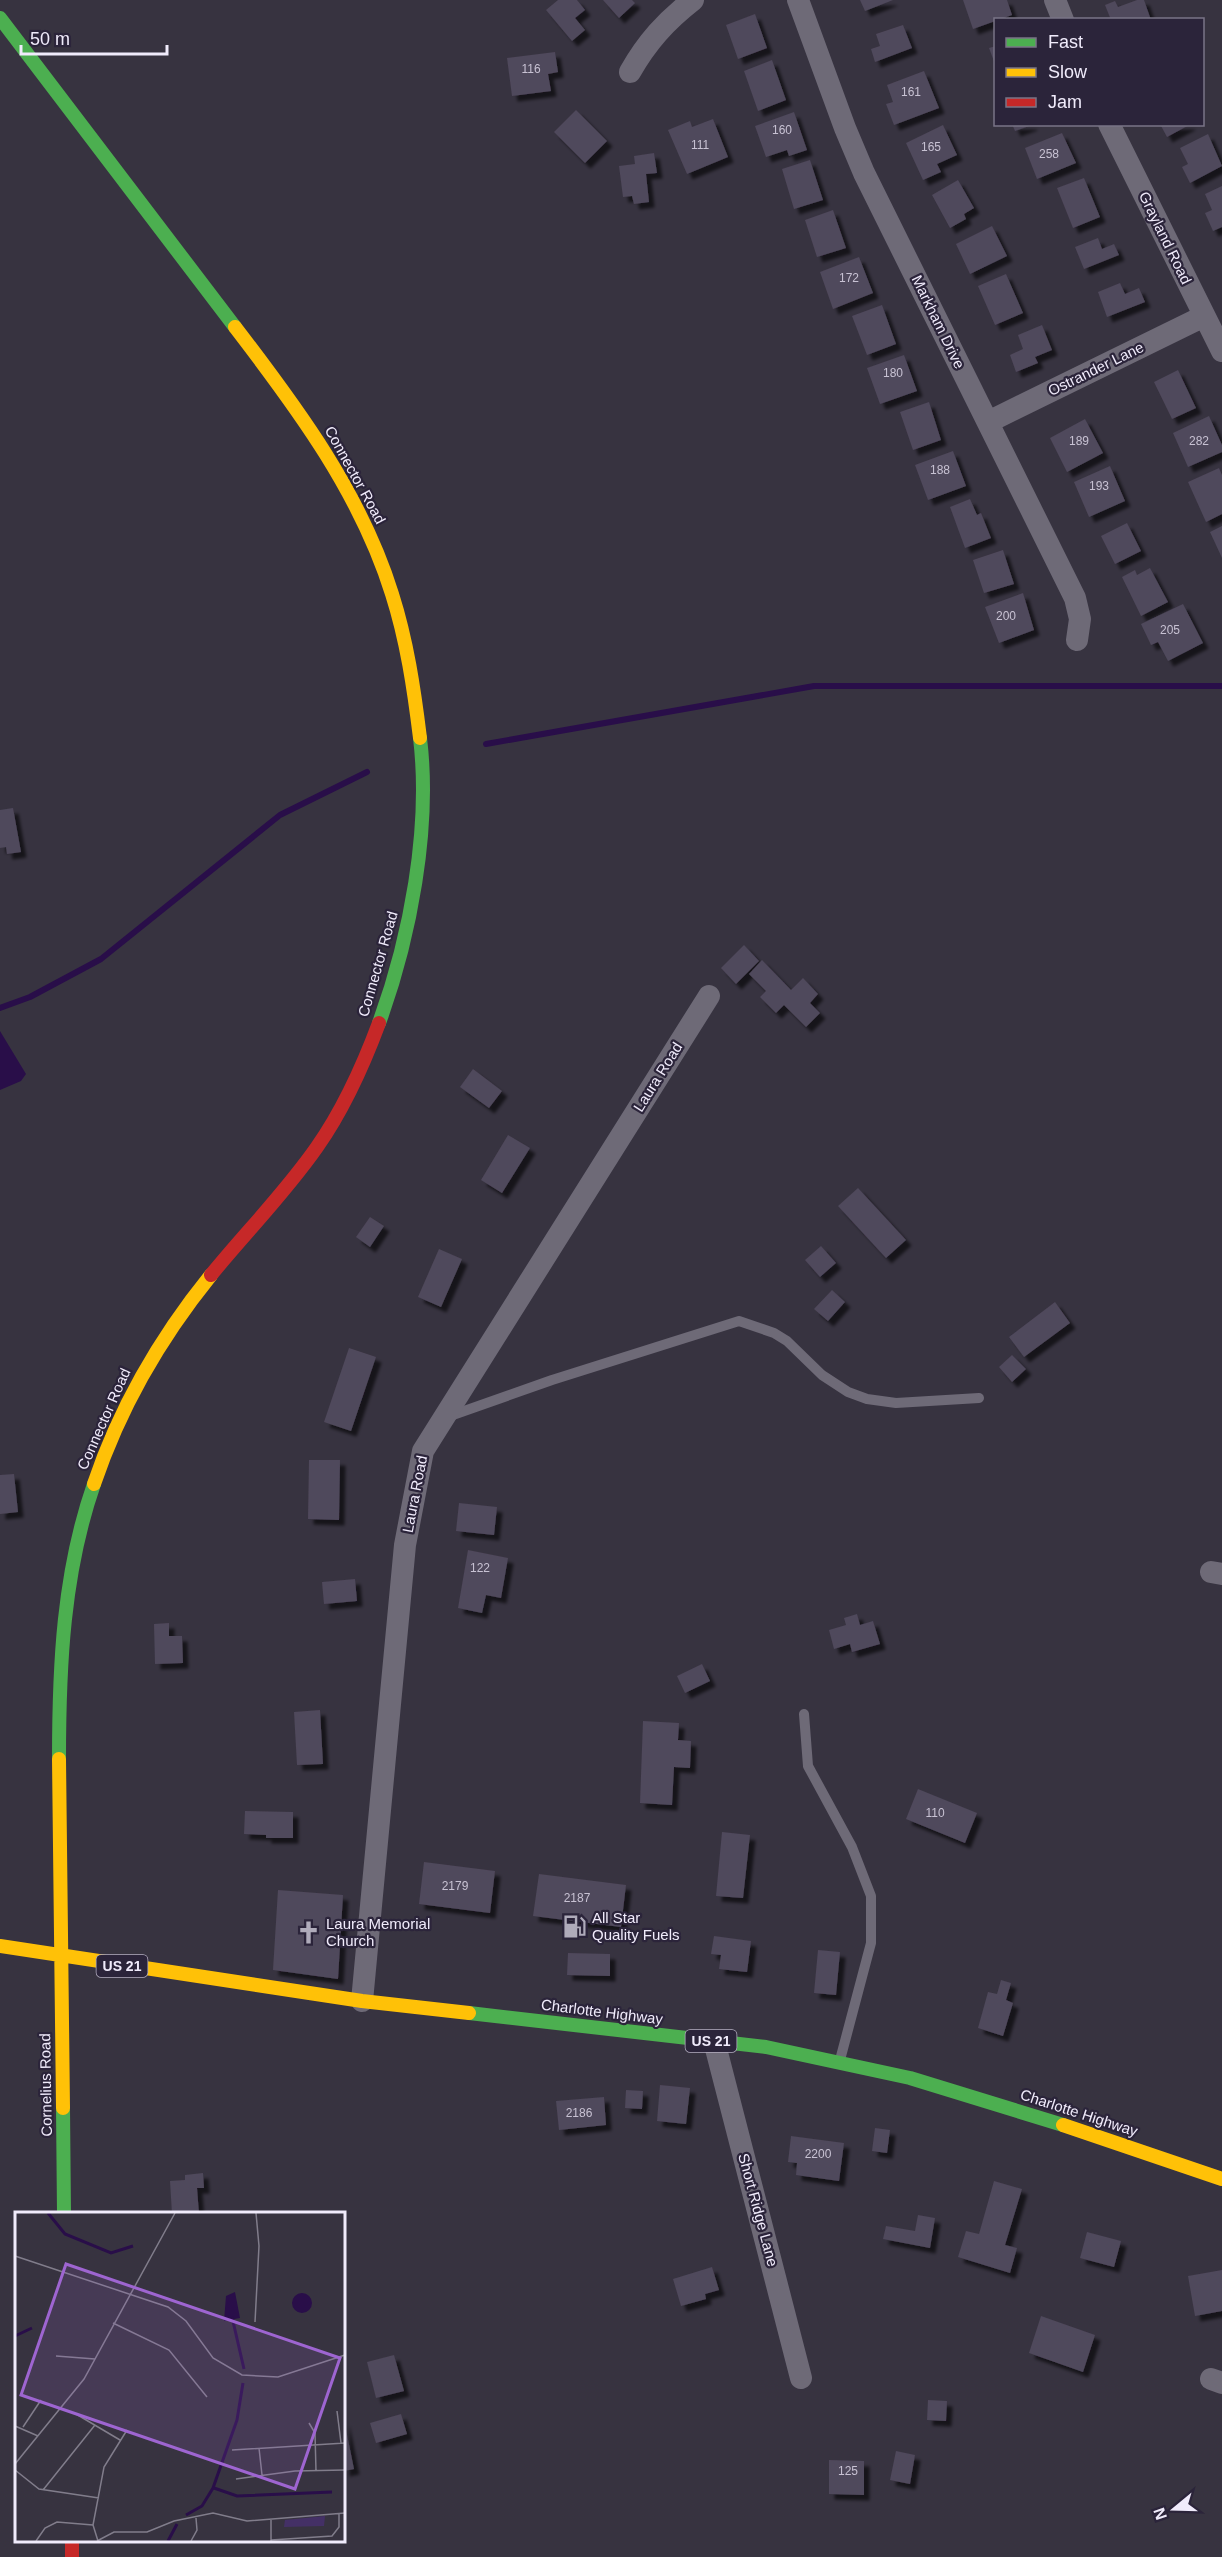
<svg xmlns="http://www.w3.org/2000/svg" width="1222" height="2557" font-family="Helvetica,sans-serif">
<defs>
<filter id="shadow"><feDropShadow dx="5.5" dy="5.5" stdDeviation="1.5" flood-color="#0009"/></filter>
</defs>
<rect width="100%" height="100%" fill="#373340"/>
<!-- water -->
<path fill="#290e49" d="M0,1031L26,1074L21,1081L0,1090Z"/>
<g fill="none" stroke-linecap="round" stroke-linejoin="round">
<!-- stream -->
<path stroke="#290e49" stroke-width="6" d="M486,744L814,686H1222
M0,1008L30,997L101,959L280,815L367,772"/>
</g>
<!-- building -->
<path fill="#4f485b" filter="url(#shadow)" d="M558,0H577L585,10L575,18L585,30L572,41L546,10Z
M603,0H632L635,3L619,18Z
M860,0H893L865,11Z
M963,0H1007L1012,15L973,29Z
M1137,0H1144L1151,20H1111L1105,5L1115,1L1118,7Z
M755,14L767,48L738,59L726,25Z
M903,25L912,48L875,62L871,49L880,46L876,34Z
M996,46V64H995L989,48Z
M555,52L558,72L548,74L551,91L512,96L507,58Z
M772,60L786,100L758,111L744,71Z
M924,71L939,108L894,125L886,104L893,102L887,85Z
M576,110L607,141L585,163L554,132Z
M794,112L807,150L789,156L787,150L766,157L755,126Z
M713,119L728,157L687,174L668,130L690,121L692,127Z
M1012,124H1032V125L1015,131Z
M1160,124H1191L1167,137Z
M943,125L957,155L937,164L941,172L923,180L906,143Z
M1062,133L1076,163L1037,179L1025,148Z
M1208,134L1222,166L1190,183L1182,167L1188,164L1180,148Z
M654,153L657,173L646,174L649,202L634,204L632,196L623,197L619,166L635,164L634,156Z
M810,160L823,200L794,209L782,169Z
M1084,178L1100,217L1073,228L1057,188Z
M958,180L974,208L964,214L966,219L950,228L932,195Z
M1222,186V227L1213,231L1205,213L1212,210L1205,194Z
M833,210L846,248L817,257L805,220Z
M992,226L1007,256L970,274L956,244Z
M1098,238L1102,249L1114,244L1119,255L1084,269L1075,247Z
M859,257L873,293L833,309L820,272Z
M1006,274L1023,313L995,325L978,286Z
M1120,283L1125,294L1139,288L1145,302L1107,317L1098,292Z
M882,305L896,344L867,355L852,316Z
M1042,325L1052,350L1035,357L1038,363L1016,372L1010,355L1023,349L1018,335Z
M904,355L917,391L880,404L867,368Z
M1178,370L1196,408L1172,419L1154,382Z
M929,402L941,440L913,450L900,412Z
M1209,416L1222,445V452L1188,467L1173,433Z
M1085,419L1103,453L1067,472L1050,438Z
M953,451L966,486L928,500L915,465Z
M1110,466L1125,501L1089,517L1074,482Z
M1219,468L1222,475V514L1206,522L1188,482Z
M970,499L977,515L981,513L991,538L965,548L950,507Z
M1127,523L1141,551L1115,564L1101,536Z
M1222,526V558L1210,532Z
M1003,550L1014,584L984,593L973,560Z
M1150,568L1168,602L1141,616L1122,577L1135,570L1137,575Z
M1023,593L1034,630L999,643L985,607Z
M1183,604L1203,643L1168,661L1158,642L1151,645L1141,624Z
M13,808L21,852L7,854L6,847L0,848V810Z
M744,945L759,961L736,984L721,968Z
M762,960L791,990L803,978L818,994L810,1003L820,1013L806,1027L784,1005L776,1013L760,997L766,991L749,974Z
M473,1069L502,1091L489,1108L460,1087Z
M508,1135L530,1148L502,1193L481,1180Z
M858,1188L906,1240L886,1258L838,1206Z
M370,1217L384,1226L370,1247L356,1237Z
M821,1246L836,1263L820,1277L805,1260Z
M439,1249L462,1259L441,1307L418,1297Z
M832,1290L845,1302L828,1321L814,1309Z
M1055,1302L1070,1323L1024,1357L1009,1337Z
M349,1348L376,1357L351,1431L324,1422Z
M1012,1355L1026,1369L1012,1382L999,1367Z
M309,1460H340L339,1520L308,1519Z
M14,1474L18,1512L0,1514V1475Z
M459,1503L497,1507L494,1535L456,1531Z
M468,1550L508,1558L501,1598L486,1595L482,1613L458,1608Z
M355,1579L357,1601L324,1604L322,1582Z
M857,1614L860,1625L873,1621L880,1644L852,1652L850,1644L834,1649L829,1630L846,1625L844,1618Z
M169,1623V1636H182L183,1663L155,1664L154,1624Z
M702,1664L710,1681L685,1693L677,1676Z
M320,1710L323,1764L297,1765L294,1712Z
M643,1721L679,1723L678,1740L691,1741L690,1768L674,1767L672,1805L640,1803Z
M918,1789L977,1813L965,1843L906,1819Z
M245,1811L293,1812V1838H266V1835L244,1834Z
M722,1832L750,1835L743,1898L716,1896Z
M424,1862L495,1871L490,1913L419,1904Z
M539,1874L626,1885L621,1927L533,1916Z
M278,1890L343,1895L338,1979L273,1970Z
M714,1936L751,1941L747,1972L719,1969L721,1955L711,1954Z
M818,1950L840,1952L836,1995L814,1993Z
M568,1953L610,1954V1976L567,1975Z
M1001,1980L1011,1983L1006,2000L1013,2003L1003,2036L978,2028L988,1992L997,1994Z
M660,2085L690,2088L686,2124L657,2121Z
M626,2090L643,2091L642,2109L625,2108Z
M604,2097L606,2125L559,2130L556,2101Z
M875,2128L890,2130L887,2153L872,2151Z
M791,2136L844,2143L839,2181L796,2175L797,2163L788,2162Z
M203,2173L204,2188H197L199,2214H172L170,2181L185,2180V2175Z
M994,2181L1022,2189L1005,2245L1017,2248L1010,2273L958,2257L966,2231L979,2234Z
M918,2215L935,2218L930,2248L883,2239L886,2226L915,2231Z
M1087,2232L1121,2241L1114,2267L1080,2258Z
M712,2267L719,2290L705,2294L706,2299L681,2306L673,2279Z
M1222,2270V2311L1195,2316L1188,2276Z
M1041,2316L1095,2335L1083,2372L1029,2353Z
M394,2355L404,2391L376,2398L367,2362Z
M928,2400L947,2401L946,2421L927,2420Z
M401,2414L407,2434L376,2443L370,2423Z
M344,2420L354,2469L344,2471Z
M896,2451L915,2455L910,2484L890,2480Z
M829,2460L864,2461V2495L829,2494Z"/>
<g fill="none" stroke-linecap="round" stroke-linejoin="round">
<!-- lane -->
<path stroke="#6e6a77" stroke-width="10" d="M450,1416L552,1380L739,1321L774,1333L787,1341L822,1375L848,1392L867,1399L896,1403L979,1398
M804,1714L808,1766L852,1847L871,1896V1943L840,2060"/>
<!-- street -->
<path stroke="#6e6a77" stroke-width="22" d="M798,0L845,128L864,173L1075,598L1080,619L1077,640
M1055,0L1063,20
M630,72C647,42 666,21 693,0
M1109,124L1222,351
M988,422L1204,316
M1211,1572L1222,1574
M362,2001L405,1545L423,1451L709,996
M714,2041L801,2378
M1211,2379L1222,2383"/>
<!-- fast -->
<path stroke="#4caf50" stroke-width="14" d="M0,18L235,327
M379,1023C410,938 431,829 420,738
M59,1759C59,1666 63,1573 94,1484
M469,2013L766,2047L910,2078L1063,2125
M63,2108L64,2214"/>
<!-- slow -->
<path stroke="#ffc107" stroke-width="14" d="M235,327C298,409 361,494 392,594C407,641 414,689 420,738
M94,1484C120,1407 160,1338 211,1275
M59,1759L63,2108
M0,1946L362,2001L469,2013
M1063,2125L1222,2179"/>
<!-- jam -->
<path stroke="#c62828" stroke-width="14" d="M211,1275C246,1232 285,1193 317,1147C343,1110 363,1066 379,1023
M72,2540V2557"/>
</g>
<!-- icons -->
<defs>
<symbol id="fuel-bare" viewBox="-9 -9 18 18"><path d="M-5.5-6h7V0h2V4h1.3V-2.5L3-4.5l.8-.8L6-3V5H2.5V1h-1V6h-7ZM-4.2-4.7v3.2H.2V-4.7Z" fill="#afabba" stroke="#2b243a" stroke-width="2.5" paint-order="stroke"/></symbol>
<symbol id="church-bare" viewBox="-9 -9 18 18"><path d="M-1.2-6h2.4v3.5h3.3v2.4h-3.3V6h-2.4V-.1h-3.3v-2.4h3.3Z" fill="#afabba" stroke="#2b243a" stroke-width="2.5" paint-order="stroke"/></symbol>
</defs>
<g fill-rule="evenodd">
<use href="#fuel-bare" x="558" y="1910" width="33" height="33"/>
<use href="#church-bare" x="292" y="1916" width="33" height="33"/>
</g>
<g text-anchor="middle" stroke-width="4.5" stroke-linejoin="round" paint-order="stroke">
<!-- number labels -->
<g font-size="12" fill="#c8c2d3">
<text x="531" y="73">116</text>
<text x="911" y="96">161</text>
<text x="782" y="134">160</text>
<text x="700" y="149">111</text>
<text x="931" y="151">165</text>
<text x="1049" y="158">258</text>
<text x="849" y="282">172</text>
<text x="893" y="377">180</text>
<text x="1079" y="445">189</text>
<text x="1199" y="445">282</text>
<text x="940" y="474">188</text>
<text x="1099" y="490">193</text>
<text x="1006" y="620">200</text>
<text x="1170" y="634">205</text>
<text x="480" y="1572">122</text>
<text x="935" y="1817">110</text>
<text x="455" y="1890">2179</text>
<text x="577" y="1902">2187</text>
<text x="579" y="2117">2186</text>
<text x="818" y="2158">2200</text>
<text x="848" y="2475">125</text>
</g>
<!-- shield labels -->
<g fill="#2b243a" stroke="#b5afc1" stroke-width="1.5">
<rect x="96.5" y="1955" width="51" height="22" rx="4.5"/>
<rect x="685.5" y="2030" width="51" height="22" rx="4.5"/>
</g>
<g font-size="14" font-weight="bold" fill="#f0ebfb">
<text x="122" y="1971">US 21</text>
<text x="711" y="2046">US 21</text>
</g>
<!-- street labels -->
<g font-size="15" fill="#f0ebfb" stroke="#2b243a">
<text transform="translate(1165 238) rotate(64)" y="5">Grayland Road</text>
<text transform="translate(938 322) rotate(64)" y="5">Markham Drive</text>
<text transform="translate(1096 369) rotate(-26)" y="5">Ostrander Lane</text>
<text transform="translate(355 475) rotate(61)" y="5">Connector Road</text>
<text transform="translate(378 964) rotate(-74)" y="5">Connector Road</text>
<text transform="translate(658 1077) rotate(-58)" y="5">Laura Road</text>
<text transform="translate(104 1419) rotate(-66)" y="5">Connector Road</text>
<text transform="translate(415 1494) rotate(-79)" y="5">Laura Road</text>
<text transform="translate(602 2012) rotate(7)" y="5">Charlotte Highway</text>
<text transform="translate(46 2085) rotate(-91)" y="5">Cornelius Road</text>
<text transform="translate(1079 2113) rotate(18)" y="5">Charlotte Highway</text>
<text transform="translate(758 2210) rotate(75)" y="5">Short Ridge Lane</text>
</g>
<!-- poi labels -->
<g font-size="15" fill="#f0ebfb" stroke="#2b243a" text-anchor="start">
<text x="592" y="1923">All Star<tspan x="592" dy="17">Quality Fuels</tspan></text>
<text x="326" y="1929">Laura Memorial<tspan x="326" dy="17">Church</tspan></text>
</g>
</g>
<!-- overview -->
<g transform="translate(15 2212)">
<rect width="330" height="330" fill="#373340"/>
<path d="M310,304L309,314L269,315L270,308Z" fill="#443066"/>
<path d="M220,80L225,106L209,109L211,84ZM277 91a10 10 0 1 1 20 0a10 10 0 1 1-20 0Z" fill="#290e49"/>
<path fill="none" stroke="#290e49" stroke-width="3" d="M33,1L50,22L96,41L118,34M217,105L229,157M0,124L17,116M199,276L222,284L317,280M171,303L187,294L198,276L222,208L228,171M153,329L162,312"/>
<path fill="none" stroke="#817d8b" stroke-width="1.5" d="M0,44L153,95L171,109L198,146L227,163L263,165L330,143M240,110L244,34L241,1M98,111L154,138L192,185M41,144L80,147M322,199L326,231M61,202L105,228M294,211L300,221L301,259M0,214L23,224M8,215L26,188M244,236L247,263M217,238L330,231M0,252L69,167L160,1M0,258L24,277L84,286M221,267L280,259L330,258M28,278L80,213M256,328L317,324L324,315V302M21,329L30,316L42,310L78,313M82,329L99,320H132L159,309L198,301L232,309L330,301M83,329L78,313L89,255L112,218M176,329L182,318L181,306M256,329V307"/>
<path fill="#9e65d1" fill-opacity="0.15" stroke="#9e65d1" stroke-width="3" d="M51,52L325,146L280,277L6,183Z"/>
<rect width="330" height="330" fill="none" stroke="#f0ebfb" stroke-width="3"/>
</g>
<!-- legend -->
<rect x="994" y="18" width="210" height="108" fill="#2b243a" stroke="#7a7487" stroke-width="1.5"/>
<rect x="1006" y="38" width="30" height="9" fill="#4caf50" stroke="#7a7487" stroke-width="1.5"/>
<text x="1048" y="48" font-size="18" fill="#f0ebfb">Fast</text>
<rect x="1006" y="68" width="30" height="9" fill="#ffc107" stroke="#7a7487" stroke-width="1.5"/>
<text x="1048" y="78" font-size="18" fill="#f0ebfb">Slow</text>
<rect x="1006" y="98" width="30" height="9" fill="#c62828" stroke="#7a7487" stroke-width="1.5"/>
<text x="1048" y="108" font-size="18" fill="#f0ebfb">Jam</text>
<!-- north arrow -->
<g transform="translate(1174 2509) rotate(251)" stroke="#2b243a" stroke-width="4.5" paint-order="stroke">
<path d="M0-4.5L10 22L0 15L-10 22Z" fill="#f0ebfb"/>
<text y="-9" font-size="16" font-weight="bold" text-anchor="middle" fill="#f0ebfb">N</text>
</g>
<!-- scale -->
<path d="M21 45v9h146v-9" fill="none" stroke="#f0ebfb" stroke-width="3"/>
<text x="30" y="45" font-size="18" fill="#f0ebfb" stroke="#2b243a" stroke-width="4.5" paint-order="stroke">50 m</text>
</svg>
